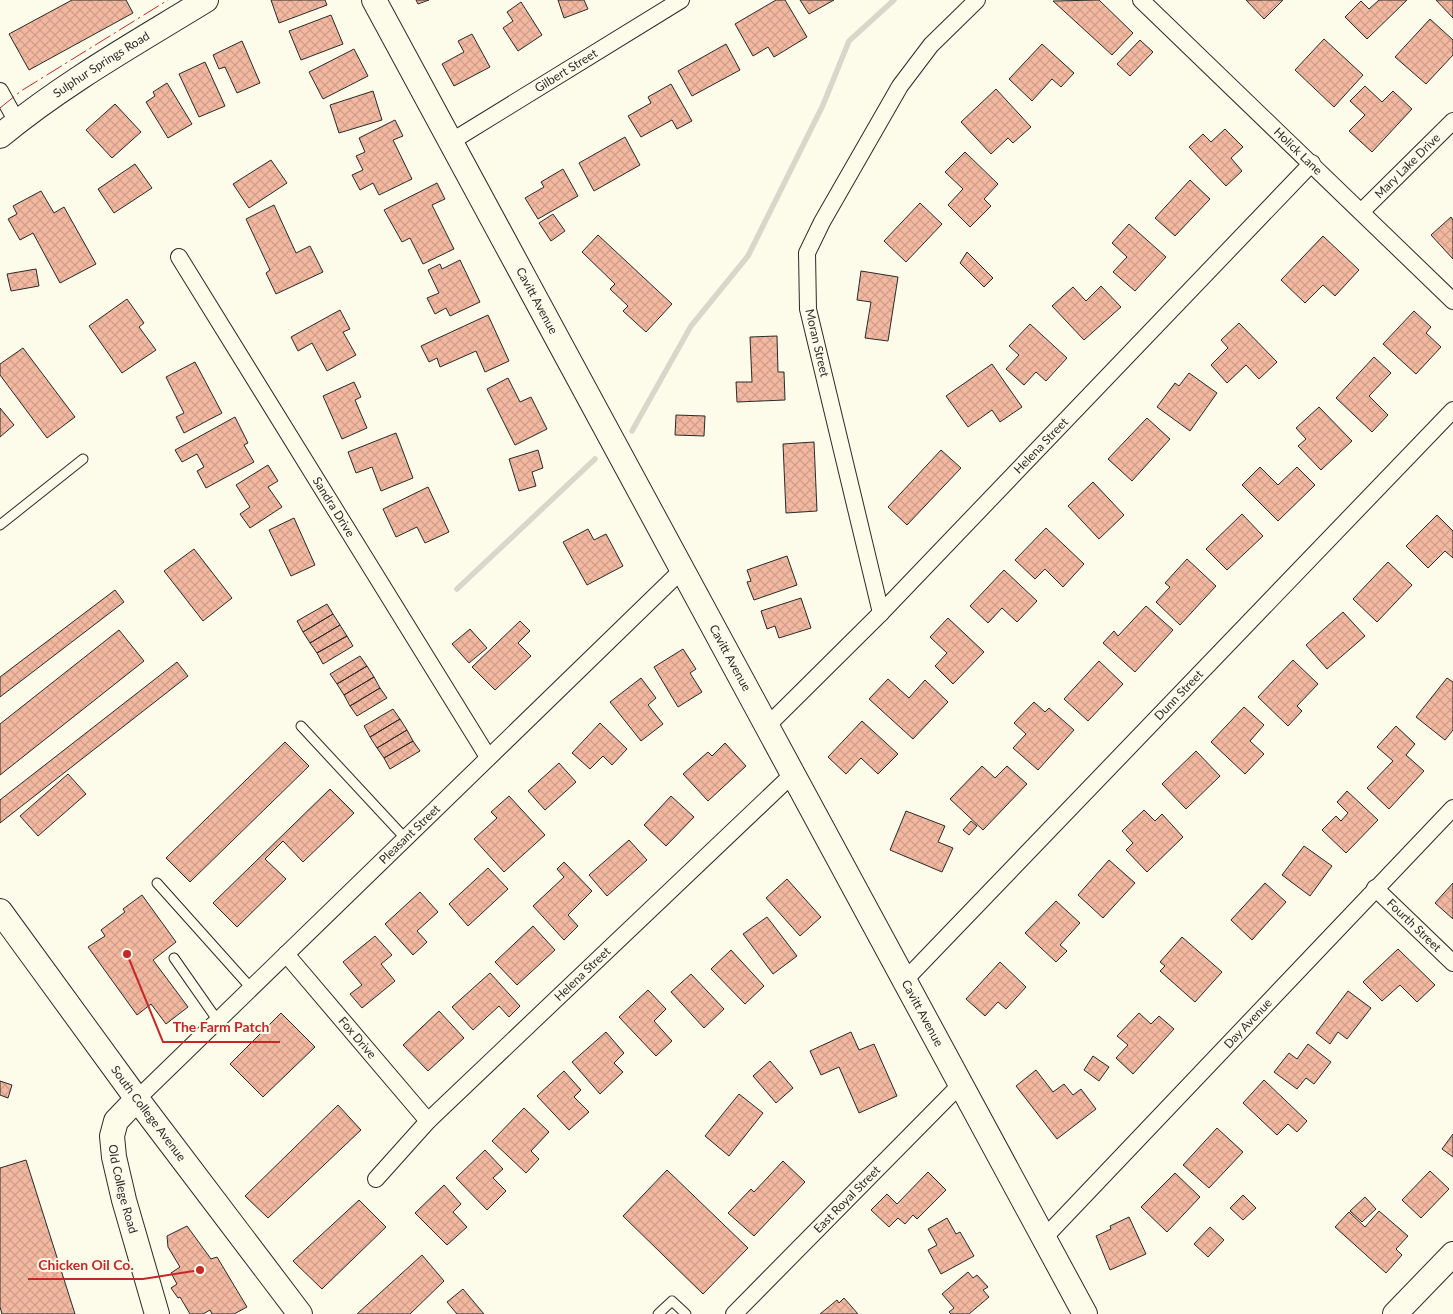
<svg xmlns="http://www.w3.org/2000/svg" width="1453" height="1314" font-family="Lato,sans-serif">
<defs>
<pattern id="building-cross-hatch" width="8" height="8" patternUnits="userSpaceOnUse" patternTransform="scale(1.25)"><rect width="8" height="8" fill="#f2b8a0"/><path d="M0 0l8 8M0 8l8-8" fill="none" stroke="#d09e8a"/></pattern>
</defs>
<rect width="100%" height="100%" fill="#fdfbea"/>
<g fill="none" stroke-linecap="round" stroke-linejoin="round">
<!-- stream -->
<path stroke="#d8d7c9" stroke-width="5.5" d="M632,431L691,326L748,256L823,105L849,41L894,0
M457,589L595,459"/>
</g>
<!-- building -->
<path fill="url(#building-cross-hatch)" stroke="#2b2b2b" d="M72,0H126L133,13L29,70L9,34Z
M271,0H325L327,5L279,23Z
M416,0H429L418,4Z
M558,0H584L588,9L564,18Z
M776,0H785L807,37L774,57L768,47L753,56L735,24Z
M800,0H834L809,14Z
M1099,0L1133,33L1112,55L1053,1Z
M1246,0H1283L1264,19Z
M1379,0H1407L1367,39L1345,17L1361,1L1369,9Z
M1436,0H1453V18Z
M521,2L542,35L518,51L503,28L513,21L507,12Z
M331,15L343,44L301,60L289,31Z
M1430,19L1453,40V55L1426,84L1395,57Z
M472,34L490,67L454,86L442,64L464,52L458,41Z
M1324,39L1363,75L1334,107L1295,70Z
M1140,40L1153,52L1130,76L1117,64Z
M242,41L260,83L237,93L225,67L219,69L213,55Z
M726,44L740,70L692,96L678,71Z
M1042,44L1074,73L1061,87L1052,79L1032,101L1009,79Z
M354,49L368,76L323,99L309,72Z
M205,62L225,106L199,117L179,74Z
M167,83L192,124L168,138L146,102L155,96L153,92Z
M671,84L692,121L677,129L672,120L641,137L628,116L651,103L648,97Z
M1365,86L1382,102L1393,91L1412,109L1372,152L1349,131L1365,115L1350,101Z
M996,89L1031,127L1013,143L1008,138L991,154L961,122Z
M373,91L382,120L339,133L330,105Z
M115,104L141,132L112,158L86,130Z
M395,120L403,136L393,140L412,179L379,195L373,183L360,190L352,175L363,170L356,156L365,152L359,138Z
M1225,129L1243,147L1231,158L1242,171L1226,186L1189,147L1203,134L1211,142Z
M625,137L640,165L594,191L579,163Z
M965,152L998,184L984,199L991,206L970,227L948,205L963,189L945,172Z
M271,160L287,183L249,208L233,184Z
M135,164L152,188L114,213L98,189Z
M563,169L578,196L538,219L525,198L544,187L541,182Z
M1190,180L1210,199L1175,236L1155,218Z
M437,183L445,199L432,205L454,249L423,264L410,238L402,242L384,210Z
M41,191L54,213L64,207L96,264L60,283L33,233L20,240L8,219L17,214L13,206Z
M920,203L942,224L906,262L884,241Z
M274,205L296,253L310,246L323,272L276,294L266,273L270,270L246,219Z
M553,214L565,231L551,241L539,223Z
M1451,217L1453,220V259L1431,235Z
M1129,224L1166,257L1135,291L1113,272L1127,257L1112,243Z
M598,235L672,304L646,332L623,311L628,306L610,289L615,284L582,252Z
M1323,236L1359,270L1335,296L1323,285L1305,303L1281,280Z
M967,252L993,278L984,287L960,263Z
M460,260L480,302L450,316L446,308L435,314L427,298L439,293L428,270L440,264L442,269Z
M36,269L39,286L11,291L7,274Z
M861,271L898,277L888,341L865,338L871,302L857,300Z
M1101,286L1121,307L1084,340L1052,306L1073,287L1086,301Z
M127,299L144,323L139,327L156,350L122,373L89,326Z
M340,310L350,329L343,332L356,355L327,371L312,343L298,351L291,337Z
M1414,311L1431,327L1426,333L1441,347L1416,374L1383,344Z
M488,315L509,361L485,372L476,351L440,367L437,358L429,362L421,346Z
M1239,323L1277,362L1259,379L1246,365L1227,383L1211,365L1228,348L1221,340Z
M1030,324L1067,358L1046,381L1036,372L1024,385L1006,369L1019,355L1009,346Z
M777,336L778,372H784L785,400L737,402L736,382H752L750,337Z
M23,348L75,417L47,438L0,375V364Z
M1374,357L1391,373L1369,396L1388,415L1372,432L1336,398Z
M195,362L222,413L184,433L176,417L184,413L166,377Z
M992,364L1022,407L1000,422L992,410L968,427L946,396Z
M1189,373L1217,393L1190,431L1157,407L1175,383L1179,386Z
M508,378L520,402L531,397L547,429L515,445L487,389Z
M354,382L361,397L355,400L367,428L342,439L323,396Z
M1319,407L1352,441L1321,470L1298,446L1306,439L1296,428Z
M0,408L14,425L0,437Z
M676,415L705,416L704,436L675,435Z
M235,417L248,443L244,445L254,462L206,488L197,471L204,467L197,454L182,462L175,450Z
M1147,418L1170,439L1132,481L1108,459Z
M396,433L413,478L381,491L372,467L356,473L348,452Z
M814,442L817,511L786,513L783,444Z
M538,450L543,468L532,472L536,486L519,491L509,459Z
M941,450L961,468L907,525L888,507Z
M268,465L278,481L268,487L282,507L250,528L240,514L250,507L236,485Z
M1260,467L1278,485L1297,467L1315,485L1278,521L1242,485Z
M1093,482L1124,515L1099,539L1068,506Z
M428,487L449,532L425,543L417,527L396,537L383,509Z
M1242,514L1263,536L1227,570L1206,549Z
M1437,515L1453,531V558L1445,551L1428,568L1406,546Z
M294,518L315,565L291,576L269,530Z
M1046,528L1084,564L1063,587L1045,569L1035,579L1015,560Z
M588,529L594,540L606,534L623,566L587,585L563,542Z
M194,549L232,598L203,621L164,571Z
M787,556L797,585L754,600L747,582L751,581L747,570Z
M1187,559L1216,586L1180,625L1156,602L1170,587L1165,583Z
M1388,562L1412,585L1377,622L1353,599Z
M1004,570L1037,601L1017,622L1002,608L988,623L970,606Z
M115,590L124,602L0,697V677Z
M801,598L811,628L779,638L775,626L767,629L761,611Z
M327,604L333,614L303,632L297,621Z
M1146,606L1173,630L1135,672L1103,643L1114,631L1118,636Z
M1343,612L1365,636L1327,669L1306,645Z
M333,614L340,625L310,643L303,632Z
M948,618L984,652L953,684L935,666L947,653L930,637Z
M520,621L530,631L518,643L531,656L495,690L472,667Z
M340,625L347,636L317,653L310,643Z
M470,629L487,648L469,663L452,644Z
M119,630L144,661L0,775V724Z
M347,636L353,646L323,664L317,653Z
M683,649L696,669L690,673L702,692L678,707L654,667Z
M360,656L367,666L337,684L330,674Z
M1293,660L1318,684L1297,706L1302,711L1288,726L1258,697Z
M1099,661L1123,684L1088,721L1064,699Z
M177,662L188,676L0,823V800Z
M367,666L374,677L344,695L337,684Z
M374,677L380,688L350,706L344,695Z
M641,678L656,698L648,705L663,724L641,741L610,702Z
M1447,678L1453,682V730L1445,740L1416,717Z
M888,679L909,698L925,680L948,702L913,739L869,699Z
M380,688L387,698L357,716L350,706Z
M1034,702L1045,712L1049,708L1074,730L1038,770L1013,748L1026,734L1014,723Z
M1244,707L1264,725L1250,741L1264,754L1245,774L1211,742Z
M393,709L400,719L370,737L364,726Z
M400,719L407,730L377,748L370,737Z
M862,721L898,754L878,774L861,758L846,774L828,757Z
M600,723L627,749L612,765L603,756L590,769L572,753Z
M1396,726L1415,744L1406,755L1424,771L1389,809L1367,788L1393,761L1377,747Z
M407,730L413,741L384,758L377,748Z
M413,741L420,751L390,769L384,758Z
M285,742L309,766L190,882L166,858Z
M725,743L746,766L708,801L683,774L708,752L712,756Z
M1196,751L1220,776L1186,809L1162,784Z
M559,763L576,782L545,810L528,791Z
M982,766L995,778L1007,766L1027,784L983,830L950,799Z
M68,774L86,794L38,836L20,816Z
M330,789L354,813L303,862L283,841L265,859L286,879L237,927L213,903Z
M1347,791L1378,820L1346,853L1322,830L1336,816L1341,821L1348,813L1337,802Z
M509,796L545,835L504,872L474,839L497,818L491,812Z
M671,796L694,817L666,846L644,825Z
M1144,810L1155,821L1162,814L1183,837L1147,872L1126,850L1133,843L1122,831Z
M906,811L945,826L938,842L953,848L942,872L890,850Z
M971,821L977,826L969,835L963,830Z
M629,840L647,860L607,896L589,875Z
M1304,846L1332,866L1310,896L1282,875Z
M1109,860L1135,883L1103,918L1078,895Z
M564,862L592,891L568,915L578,926L564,940L533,906L564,877L557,869Z
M488,868L508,889L468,926L449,904Z
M787,879L821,917L800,936L766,898Z
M1265,883L1286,902L1252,940L1231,920Z
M1453,883V919L1435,903Z
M420,892L438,912L417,931L427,942L413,955L385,924Z
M142,895L176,942L153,960L188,1007L166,1024L151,1004L137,1015L88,947L105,936L101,930L125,912L123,909Z
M1056,901L1080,923L1060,945L1067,951L1056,962L1025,933Z
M767,917L797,956L773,974L743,934Z
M533,926L555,950L517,985L495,962Z
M375,936L392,955L381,964L395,981L362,1008L350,994L362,985L343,962Z
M1182,937L1222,972L1195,1002L1160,971L1165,966L1160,962Z
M1398,949L1435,985L1417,1002L1400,985L1382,1001L1363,982Z
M731,950L764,986L745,1004L711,969Z
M1000,962L1026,987L1006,1009L998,1002L985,1016L966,999Z
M490,973L520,1006L509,1017L499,1006L473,1030L452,1007Z
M691,974L724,1009L704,1028L671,992Z
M648,990L666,1009L654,1021L672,1041L656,1056L619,1017Z
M1348,991L1371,1008L1347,1039L1338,1032L1330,1044L1316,1033Z
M439,1011L464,1038L428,1071L403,1045Z
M281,1013L315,1047L263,1097L230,1064Z
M1139,1013L1151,1024L1159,1016L1174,1029L1133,1074L1116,1058L1128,1045L1117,1036Z
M606,1032L624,1053L614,1063L623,1072L600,1094L572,1062Z
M851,1032L859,1050L874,1044L897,1096L859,1113L839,1067L821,1075L810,1051Z
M1308,1044L1331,1062L1314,1084L1306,1078L1297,1089L1274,1072L1289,1053L1297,1059Z
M1093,1056L1109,1067L1099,1081L1084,1070Z
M770,1061L793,1088L776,1103L753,1076Z
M1036,1070L1053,1092L1064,1084L1073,1095L1081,1089L1096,1109L1057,1139L1016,1086Z
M564,1071L581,1090L574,1097L589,1112L569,1130L537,1096Z
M1264,1080L1307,1121L1297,1132L1288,1124L1277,1135L1243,1103Z
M0,1081L12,1085L8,1098L0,1095Z
M739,1094L763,1113L729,1156L705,1136Z
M338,1105L361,1130L268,1218L245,1196Z
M524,1108L549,1132L531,1151L539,1159L526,1173L492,1141Z
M1217,1128L1243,1152L1209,1188L1183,1165Z
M1453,1134V1157L1442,1149Z
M485,1150L503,1169L493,1178L506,1191L487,1210L456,1178Z
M26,1160L75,1314H2L0,1307V1168Z
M783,1161L805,1182L754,1236L728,1213L751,1189L754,1192Z
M667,1170L748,1248L703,1294L623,1216Z
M1430,1171L1449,1189L1421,1218L1402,1200Z
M928,1172L946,1190L917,1219L913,1215L905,1224L898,1218L889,1227L871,1210L887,1194L897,1204Z
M1175,1173L1200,1197L1167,1232L1141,1207Z
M444,1185L461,1204L453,1212L467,1227L447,1245L415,1213Z
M1243,1195L1256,1208L1243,1220L1230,1208Z
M1365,1197L1376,1209L1362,1222L1350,1211Z
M359,1200L386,1227L322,1289L293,1261Z
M1379,1211L1408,1236L1396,1249L1402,1255L1386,1273L1335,1227L1349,1212L1365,1227Z
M1129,1217L1146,1254L1110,1270L1096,1236L1111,1229L1110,1226Z
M947,1218L956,1234L960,1232L974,1256L941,1274L928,1250L937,1245L928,1229Z
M187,1226L211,1259L217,1257L247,1307L234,1314H212L210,1310L203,1314H190L180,1297L178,1298L171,1288L177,1284L171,1273L180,1267L168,1247L167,1236Z
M1210,1227L1224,1240L1208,1257L1194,1244Z
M422,1255L444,1281L410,1314H357Z
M968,1272L973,1278L977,1275L988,1287L983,1290L989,1297L969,1314H951L949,1312L954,1308L942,1294Z
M463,1289L484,1314H457L447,1302Z
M844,1298L858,1314H820L837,1300L839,1303Z"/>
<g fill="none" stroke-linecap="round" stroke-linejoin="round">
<defs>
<path id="lane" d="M0,525L83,459
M301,726L405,838
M157,883L251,988
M174,958L218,1021
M658,1314L672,1301L686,1314"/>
<g id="street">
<path id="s1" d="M1141,0L1453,301"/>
<path d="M0,91L17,122"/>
<path id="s2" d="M452,141L681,0"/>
<path id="s3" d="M1362,211L1453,121"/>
<path id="s4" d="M179,257L488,757"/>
<path d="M881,613L808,309L807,253L822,222L900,86L931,45L977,0"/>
<path id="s5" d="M767,726L881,613L1312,163"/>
<path id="s6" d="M1375,888L1453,963"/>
<path id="s7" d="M286,954L428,1121"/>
<path id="s8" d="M905,980L1453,410"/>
<path id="s9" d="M137,1099L683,569"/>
<path id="s10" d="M376,1179L428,1121L793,774"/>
<path id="s11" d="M1044,1238L1453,808"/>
<path id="s12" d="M734,1314L961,1084"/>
</g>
<g id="secondary">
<path id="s13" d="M374,0L1085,1314"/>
<path id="s14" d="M0,136C64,83 136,43 206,0"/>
<path id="s15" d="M0,911L137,1099L300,1314"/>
<path id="s16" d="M137,1099L116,1121L112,1136L114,1157L124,1200L157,1314"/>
<path d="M1395,1314L1453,1254"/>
</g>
</defs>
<!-- lane casing -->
<use href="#lane" stroke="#2b2b2b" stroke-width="11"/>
<!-- street casing -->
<use href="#street" stroke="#2b2b2b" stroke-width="18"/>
<!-- secondary casing -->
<use href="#secondary" stroke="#2b2b2b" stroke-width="26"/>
<!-- lane -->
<use href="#lane" stroke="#fdfbea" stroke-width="9"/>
<!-- street -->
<use href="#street" stroke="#fdfbea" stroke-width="16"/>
<!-- secondary -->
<use href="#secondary" stroke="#fdfbea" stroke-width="24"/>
<!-- power -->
<path stroke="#c62828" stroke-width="1" stroke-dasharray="18 4 2.5 4" stroke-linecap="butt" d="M0,108L21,91L168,0"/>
</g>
<g text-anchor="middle" stroke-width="4" stroke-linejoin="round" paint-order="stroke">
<!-- street labels -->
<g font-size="12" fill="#2b2b2b" stroke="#fdfbea">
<text dy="4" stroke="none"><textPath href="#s14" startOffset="124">Sulphur Springs Road</textPath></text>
<text dy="4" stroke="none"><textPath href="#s2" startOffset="134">Gilbert Street</textPath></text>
<text dy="4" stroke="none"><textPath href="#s1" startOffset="218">Holick Lane</textPath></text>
<text dy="4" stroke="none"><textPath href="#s3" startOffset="64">Mary Lake Drive</textPath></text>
<text dy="4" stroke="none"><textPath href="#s13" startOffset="342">Cavitt Avenue</textPath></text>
<text transform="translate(817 343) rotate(77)" y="4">Moran Street</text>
<text dy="4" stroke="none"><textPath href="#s5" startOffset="392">Helena Street</textPath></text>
<text dy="4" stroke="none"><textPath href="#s4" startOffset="294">Sandra Drive</textPath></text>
<text dy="4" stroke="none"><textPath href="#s13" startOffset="748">Cavitt Avenue</textPath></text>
<text dy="4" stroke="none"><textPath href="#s8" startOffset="395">Dunn Street</textPath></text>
<text dy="4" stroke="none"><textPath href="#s9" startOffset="380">Pleasant Street</textPath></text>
<text dy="4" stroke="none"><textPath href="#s6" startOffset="54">Fourth Street</textPath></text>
<text dy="4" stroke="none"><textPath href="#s10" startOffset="291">Helena Street</textPath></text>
<text dy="4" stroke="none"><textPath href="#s13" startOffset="1152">Cavitt Avenue</textPath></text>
<text dy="4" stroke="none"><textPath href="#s11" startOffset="296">Day Avenue</textPath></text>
<text dy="4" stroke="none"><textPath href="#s7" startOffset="110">Fox Drive</textPath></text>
<text dy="4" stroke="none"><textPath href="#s15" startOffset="251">South College Avenue</textPath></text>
<text dy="4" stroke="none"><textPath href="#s16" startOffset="100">Old College Road</textPath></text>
<text dy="4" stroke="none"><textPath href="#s12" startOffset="161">East Royal Street</textPath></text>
</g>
</g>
<!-- callouts -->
<path fill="none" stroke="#c62828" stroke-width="2" d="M127 954L163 1042H280M200 1270L143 1279H28"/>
<g fill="#c62828" stroke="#fdfbea" stroke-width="2">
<circle cx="127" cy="954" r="5"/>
<circle cx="200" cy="1270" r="5"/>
</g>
<g font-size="14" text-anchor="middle" font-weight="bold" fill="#c62828" stroke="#fdfbea" stroke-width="4" stroke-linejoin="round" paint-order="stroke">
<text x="221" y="1032">The Farm Patch</text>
<text x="86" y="1270">Chicken Oil Co.</text>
</g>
</svg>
